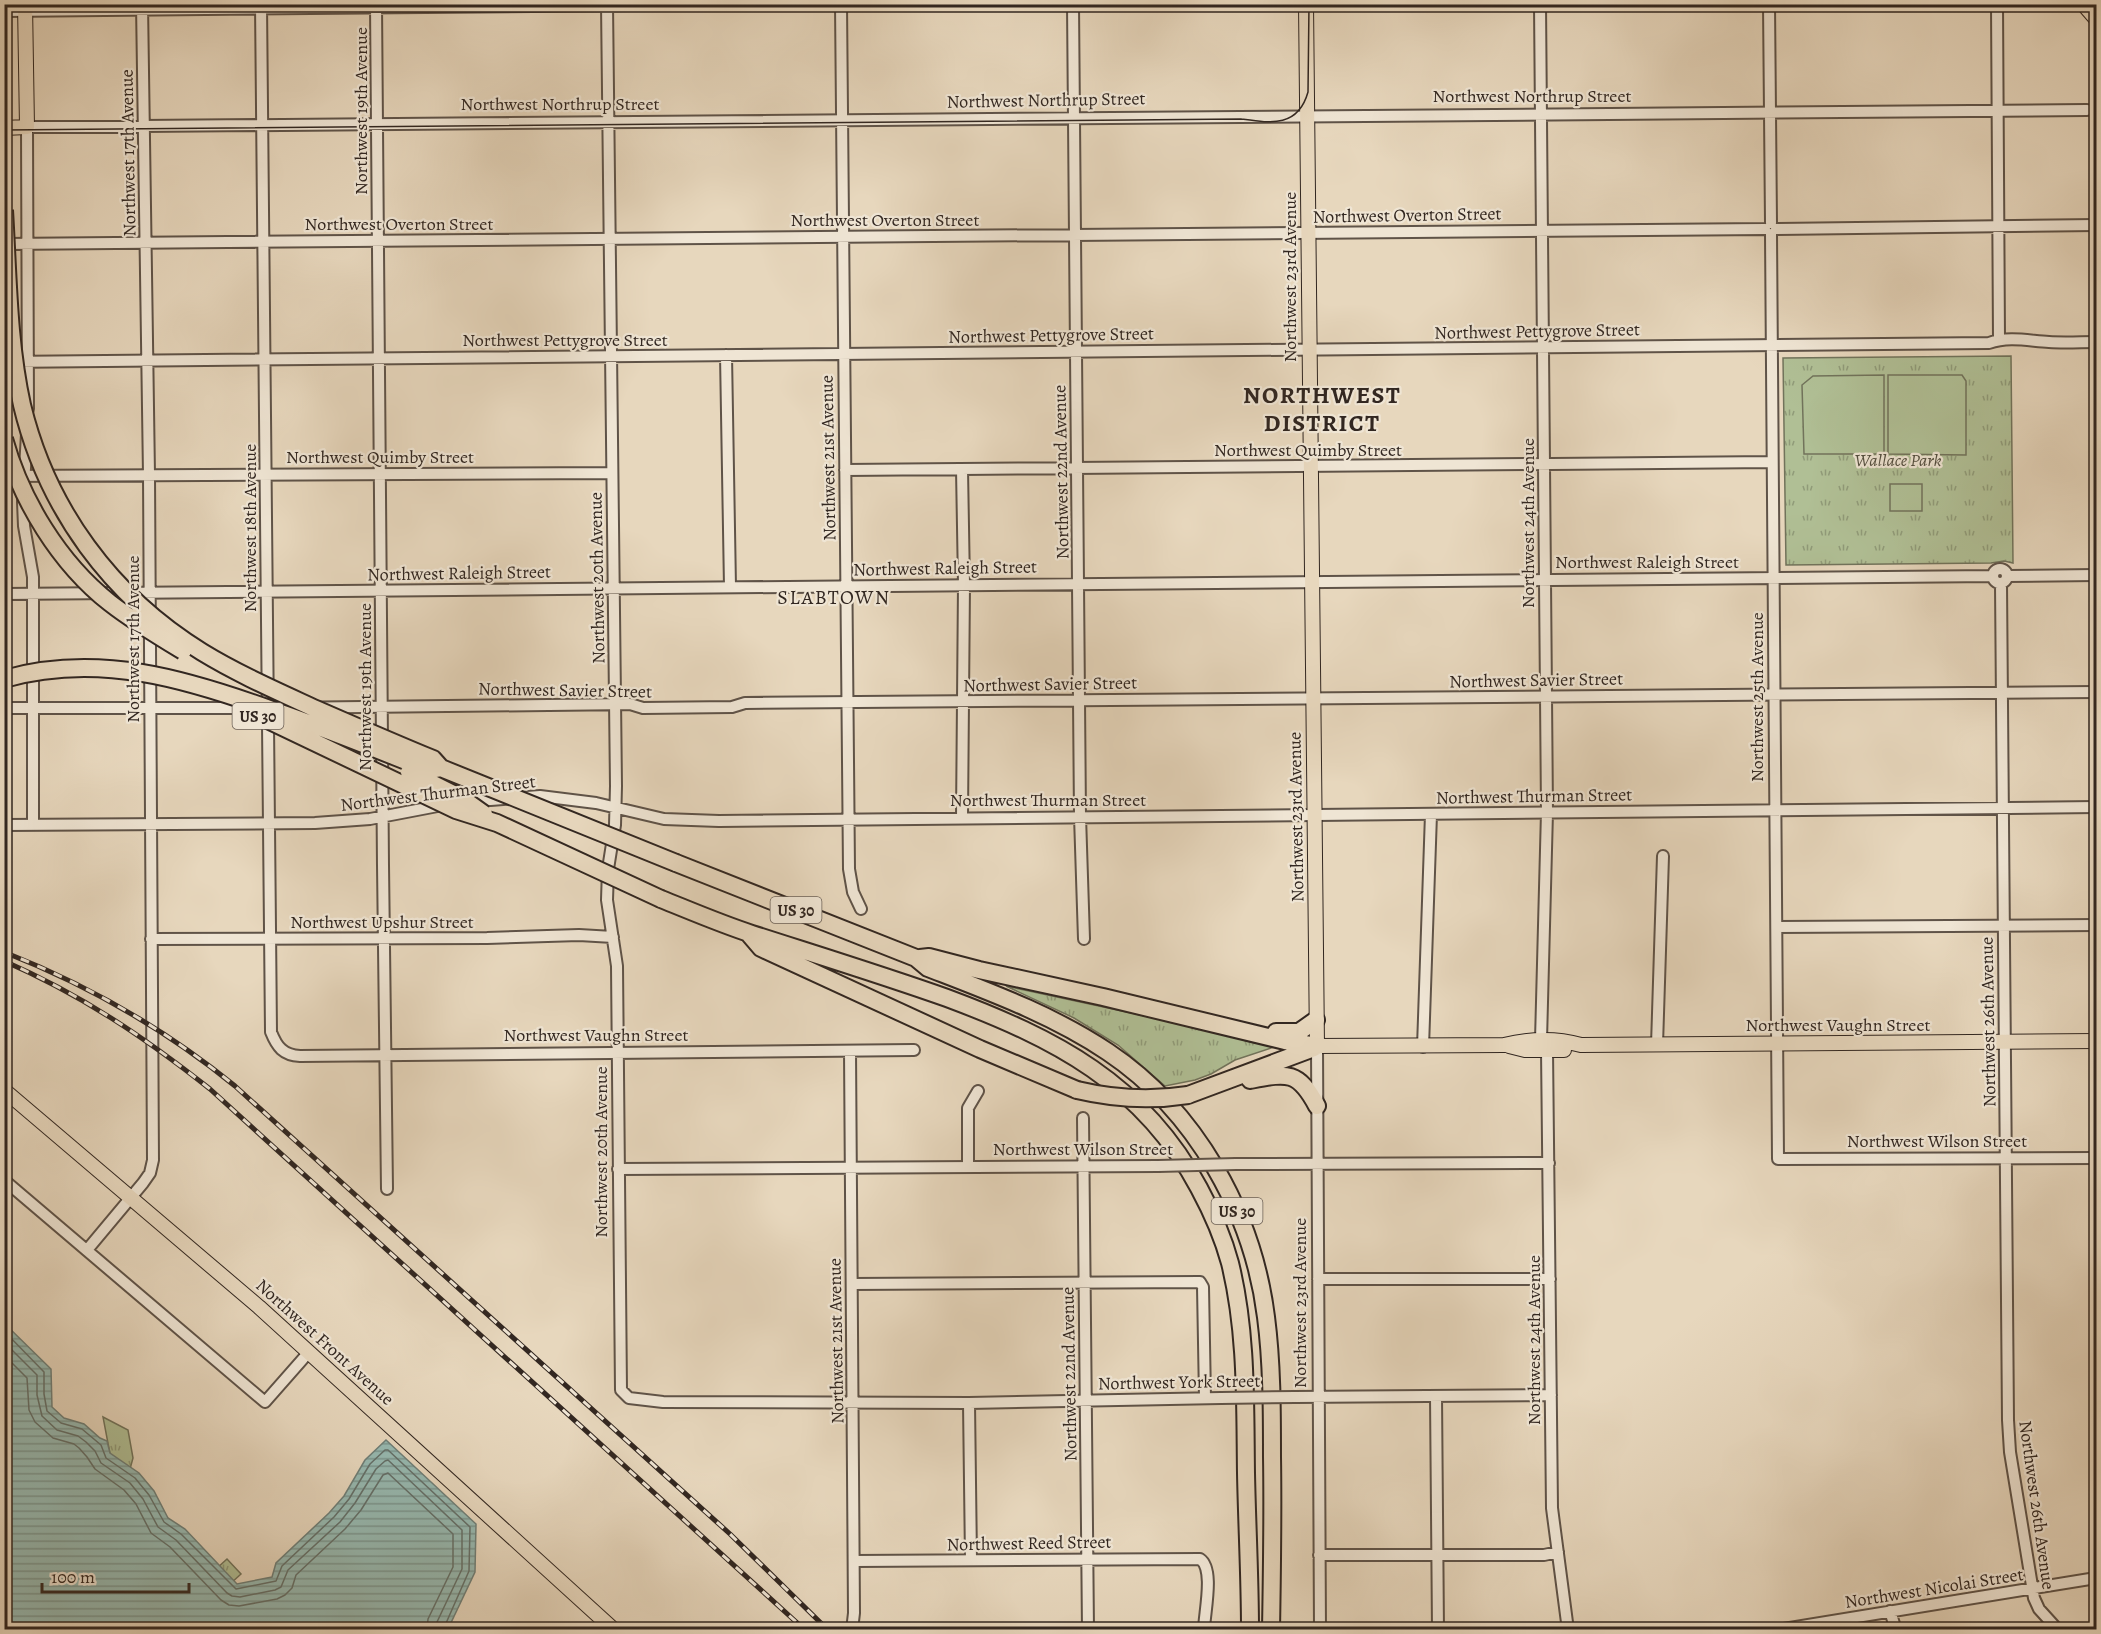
<svg xmlns="http://www.w3.org/2000/svg" width="2101" height="1634" font-family="Alegreya,serif">
<defs>
<pattern id="grass-tufts" width="24" height="20" patternUnits="userSpaceOnUse" patternTransform="scale(1.5)"><rect width="24" height="20" fill="#b0bf95"/><path d="M3 7l-1-3M5 7V3M7 7l1-3M15 17l-1-3M17 17v-4M19 17l1-3" fill="none" stroke="#909b79"/></pattern>
<pattern id="water-rules" width="6" height="5" patternUnits="userSpaceOnUse" patternTransform="scale(1.5)"><rect width="6" height="5" fill="#97bab2"/><path d="M0 2.5h6" fill="none" stroke="#7c9790"/></pattern>
</defs>
<rect width="100%" height="100%" fill="#e7d7bd"/>
<filter id="stains"><feTurbulence type="fractalNoise" baseFrequency=".00333" numOctaves="4"/><feColorMatrix values="0 0 0 0 .2 0 0 0 0 .09 0 0 0 0 .02 0 0 0 .5 -.17"/></filter>
<radialGradient id="worn" r=".72"><stop offset=".6" stop-color="#630" stop-opacity="0"/><stop offset="1" stop-color="#630" stop-opacity=".3"/></radialGradient>
<!-- grass -->
<path fill="url(#grass-tufts)" stroke="#71735b" stroke-width="1.5" d="M2011,356L2013,563L2004,561L1991,563L1786,565L1783,358Z
M1006,986L1280,1045L1235,1060L1211,1074L1195,1080L1165,1086L1118,1045L1074,1018Z
M103,1417L128,1430L133,1458L130,1469L206,1578L227,1559L241,1574L197,1614L110,1454Z"/>
<!-- pitch -->
<path fill="#b0bf95" stroke="#71735b" stroke-width="1.5" d="M1884,375V454H1804L1802,385L1813,376Z
M1888,375H1962L1966,381V455L1888,454Z
M1890,484H1922V511H1890Z"/>
<!-- water -->
<path fill="url(#water-rules)" stroke="#6f7f78" stroke-width="1.5" d="M4,1323L51,1369L52,1407L64,1418L84,1424L100,1438L107,1441L110,1453L139,1473L154,1491L168,1518L185,1529L237,1584L272,1577L276,1563L329,1513L344,1496L365,1460L386,1440L476,1524L475,1572L448,1629H5Z"/>
<g fill="none" stroke-linecap="round" stroke-linejoin="round">
<!-- shore -->
<path stroke="#64706a" stroke-width="1.5" d="M4,1331L44,1372V1394L47,1411L61,1423L82,1429L101,1445L106,1458L135,1478L149,1495L164,1522L181,1534L236,1589L276,1581L282,1566L334,1517L349,1499L370,1464L385,1450H388L470,1527L469,1571L443,1630
M4,1342L37,1375V1395L42,1416L57,1430L78,1436L86,1442L95,1451L101,1463L130,1483L143,1499L158,1527L176,1540L227,1593L232,1596L240,1597L275,1590L281,1587L288,1570L340,1522L355,1503L376,1469L385,1461L388,1460L462,1530V1569L437,1622L436,1630
M4,1355L27,1378L29,1410L35,1422L53,1438L74,1444L79,1448L87,1457L95,1469L124,1490L136,1504L151,1533L170,1547L221,1600L229,1605L239,1606L277,1599L285,1595L292,1588L296,1575L345,1529L361,1510L383,1475L388,1473L453,1534V1567L428,1619L427,1630"/>
<defs>
<path id="minor" d="M261,4L271,1032C277,1047 283,1055 300,1056L914,1050
M376,4L383,865L387,1189
M607,4L616,786L615,825L608,869L607,900L617,966L621,1390L629,1398L663,1402L969,1403L1221,1398
M841,4L849,869L853,892L861,909
M1073,4L1080,816L1084,939
M1540,4L1547,812L1541,1040
M1769,4L1771,223
M1997,4L1999,339
M4,11L731,4
M1776,229L2096,225
M1771,234L1778,1159L2096,1158
M4,244L1765,229
M726,355L730,587
M4,362L1989,343C2009,336 2029,341 2049,342C2065,343 2081,342 2096,342
M28,409L27,127L2087,110
M27,434L23,502L24,526L33,577V825
M962,469L964,584L962,817
M845,470L1772,462
M4,476L612,473
M1993 576a7 7 0 1 1 14 0a7 7 0 1 1-14 0Z
M2008,576L2096,575
M2001,584L2008,1420L2010,1452L2034,1598L2039,1609L2058,1630
M4,594L1993,576
M4,708H253
M278,708L630,704L643,708L732,707L745,703L2096,692
M465,802L540,796L596,803L664,819L719,821L2096,807
M4,825L315,823L370,819L443,805
M1777,927L2096,925
M151,939L487,938L579,935L613,937
M1657,1045L1663,856
M1317,1046L1320,1630
M1423,1047L1431,814
M1547,1050L1552,1508L1568,1630
M850,1051L854,1613L852,1630
M1083,1118L1088,1630
M1236,1164L1549,1163
M968,1166V1108L978,1091
M618,1169L1158,1166
M4,1180L265,1402L309,1352
M87,1250L143,1183L150,1173L153,1160L149,475L142,4
M1318,1279H1550
M852,1284L1200,1282L1203,1287L1205,1398
M1436,1396L1438,1630
M1295,1397L1551,1395
M969,1403L971,1560
M1319,1555H1544L1558,1552
M854,1561L1200,1559C1215,1569 1204,1614 1204,1630
M1890,1611L1896,1630
M1777,1630L2096,1578"/>
<path id="major" d="M1306,4L1317,1046L1504,1045C1529,1039 1556,1038 1581,1045L2096,1041
M2083,4L2096,19
M4,128L27,127L25,4
M1509,1046L1525,1050H1564
M4,1090L259,1307L614,1630"/>
<path id="highway" d="M676,863L916,958L928,968C990,992 1053,1015 1108,1052C1196,1111 1253,1213 1266,1317C1272,1363 1272,1411 1272,1457C1273,1515 1272,1572 1271,1630
M661,899C691,911 721,924 752,934C817,955 882,975 947,998C1054,1038 1143,1083 1199,1188C1212,1212 1223,1237 1230,1263C1247,1332 1245,1403 1246,1473C1247,1525 1250,1577 1250,1630
M749,934L761,948L980,1049L1077,1090
M920,958L929,957L979,970L1103,997L1285,1041L1317,1046
M1276,1032H1299L1316,1020
M1250,1080C1287,1073 1298,1070 1317,1106
M1188,1095L1314,1048"/>
</defs>
<!-- minor casing -->
<use href="#minor" stroke="#5f5348" stroke-width="14"/>
<!-- major casing -->
<use href="#major" stroke="#322721" stroke-width="16"/>
<!-- highway casing -->
<use href="#highway" stroke="#322721" stroke-width="20"/>
<!-- minor -->
<use href="#minor" stroke="#efe5d4" stroke-width="10"/>
<!-- major -->
<use href="#major" stroke="#e7d7bd" stroke-width="14"/>
<!-- highway -->
<use href="#highway" stroke="#e7d7bd" stroke-width="16"/>
<!-- tram -->
<path stroke="#322721" stroke-width="1.5" d="M4,130L1241,119C1270,123 1298,128 1308,92L1309,4"/>
<defs>
<path id="rail" d="M4,952C88,985 165,1029 235,1086L730,1534L828,1630
M4,961C82,995 144,1037 210,1089L805,1630"/>
</defs>
<!-- rail casing -->
<use href="#rail" stroke="#322721" stroke-width="5"/>
<!-- rail -->
<use href="#rail" stroke="#efe5d4" stroke-width="3" stroke-dasharray="9" stroke-linecap="butt"/>
<defs>
<path id="minor-bridge" d="M1158,1166L1236,1164
M1221,1398L1295,1397"/>
<path id="highway-bridge" d="M4,210C8,275 8,342 22,405C47,509 111,596 202,652C238,674 277,691 316,709C355,726 394,743 433,759L441,768
M4,439C21,500 59,563 110,603C133,621 158,636 183,651
M4,679C98,652 187,679 275,711C327,729 378,750 429,770L441,768L676,863
M249,711L456,810L497,823L661,899
M409,772L463,799L484,814
M1077,1090C1115,1099 1150,1101 1188,1095"/>
</defs>
<!-- minor-bridge casing -->
<use href="#minor-bridge" stroke="#5f5348" stroke-width="14" stroke-linecap="butt"/>
<!-- highway-bridge casing -->
<use href="#highway-bridge" stroke="#322721" stroke-width="20" stroke-linecap="butt"/>
<!-- minor-bridge -->
<use href="#minor-bridge" stroke="#efe5d4" stroke-width="10"/>
<!-- highway-bridge -->
<use href="#highway-bridge" stroke="#e7d7bd" stroke-width="16"/>
</g>
<g text-anchor="middle" stroke-width="4.5" stroke-linejoin="round" paint-order="stroke">
<!-- shield labels -->
<g fill="#efe5d4" stroke="#6b6057" stroke-width="1.5">
<rect x="232.5" y="703" width="51" height="26" rx="4.5"/>
<rect x="770.5" y="897" width="51" height="26" rx="4.5"/>
<rect x="1211.5" y="1198" width="51" height="26" rx="4.5"/>
</g>
<g font-size="16" font-weight="bold" fill="#322721">
<text x="258" y="722">US 30</text>
<text x="796" y="916">US 30</text>
<text x="1237" y="1217">US 30</text>
</g>
<!-- street labels -->
<g font-size="18" fill="#322721" stroke="#efe5d4">
<text x="1532" y="102">Northwest Northrup Street</text>
<text transform="translate(1046 100) rotate(-1)" y="6">Northwest Northrup Street</text>
<text x="560" y="110">Northwest Northrup Street</text>
<text transform="translate(361 111) rotate(-90)" y="6">Northwest 19th Avenue</text>
<text transform="translate(128 153) rotate(-91)" y="6">Northwest 17th Avenue</text>
<text transform="translate(1407 215) rotate(-1)" y="6">Northwest Overton Street</text>
<text x="885" y="226">Northwest Overton Street</text>
<text x="399" y="230">Northwest Overton Street</text>
<text transform="translate(1290 277) rotate(-90)" y="6">Northwest 23rd Avenue</text>
<text transform="translate(1537 331) rotate(-1)" y="6">Northwest Pettygrove Street</text>
<text transform="translate(1051 335) rotate(-1)" y="6">Northwest Pettygrove Street</text>
<text x="565" y="346">Northwest Pettygrove Street</text>
<text x="1308" y="456">Northwest Quimby Street</text>
<text x="380" y="463">Northwest Quimby Street</text>
<text transform="translate(828 458) rotate(-91)" y="6">Northwest 21st Avenue</text>
<text transform="translate(1061 472) rotate(-91)" y="6">Northwest 22nd Avenue</text>
<text transform="translate(1528 523) rotate(-90)" y="6">Northwest 24th Avenue</text>
<text transform="translate(250 528) rotate(-90)" y="6">Northwest 18th Avenue</text>
<text x="1647" y="568">Northwest Raleigh Street</text>
<text transform="translate(945 568) rotate(-1)" y="6">Northwest Raleigh Street</text>
<text transform="translate(459 573) rotate(-1)" y="6">Northwest Raleigh Street</text>
<text transform="translate(597 578) rotate(-91)" y="6">Northwest 20th Avenue</text>
<text transform="translate(133 639) rotate(-90)" y="6">Northwest 17th Avenue</text>
<text transform="translate(1536 680) rotate(-1)" y="6">Northwest Savier Street</text>
<text transform="translate(1050 684) rotate(-1)" y="6">Northwest Savier Street</text>
<text transform="translate(365 687) rotate(-90)" y="6">Northwest 19th Avenue</text>
<text transform="translate(565 690) rotate(1)" y="6">Northwest Savier Street</text>
<text transform="translate(1757 697) rotate(-90)" y="6">Northwest 25th Avenue</text>
<text transform="translate(438 793) rotate(-7)" y="6">Northwest Thurman Street</text>
<text transform="translate(1534 796) rotate(-1)" y="6">Northwest Thurman Street</text>
<text x="1048" y="806">Northwest Thurman Street</text>
<text transform="translate(1296 817) rotate(-91)" y="6">Northwest 23rd Avenue</text>
<text x="382" y="928">Northwest Upshur Street</text>
<text transform="translate(1988 1022) rotate(-91)" y="6">Northwest 26th Avenue</text>
<text x="1838" y="1031">Northwest Vaughn Street</text>
<text x="596" y="1041">Northwest Vaughn Street</text>
<text x="1937" y="1147">Northwest Wilson Street</text>
<text x="1083" y="1155">Northwest Wilson Street</text>
<text transform="translate(601 1152) rotate(-90)" y="6">Northwest 20th Avenue</text>
<text transform="translate(1300 1303) rotate(-90)" y="6">Northwest 23rd Avenue</text>
<text transform="translate(1534 1340) rotate(-90)" y="6">Northwest 24th Avenue</text>
<text transform="translate(836 1341) rotate(-91)" y="6">Northwest 21st Avenue</text>
<text transform="translate(325 1342) rotate(42)" y="6">Northwest Front Avenue</text>
<text transform="translate(1069 1374) rotate(-91)" y="6">Northwest 22nd Avenue</text>
<text transform="translate(1179 1382) rotate(-1)" y="6">Northwest York Street</text>
<text transform="translate(2037 1505) rotate(82)" y="6">Northwest 26th Avenue</text>
<text transform="translate(1029 1543) rotate(-1)" y="6">Northwest Reed Street</text>
<text transform="translate(1934 1588) rotate(-9)" y="6">Northwest Nicolai Street</text>
</g>
<!-- park labels -->
<g font-size="18" font-style="italic" fill="#524d3e" stroke="#efe5d4">
<text x="1898" y="466">Wallace Park</text>
</g>
<!-- neighbourhood labels -->
<g font-size="20" letter-spacing="1.5" fill="#322721" stroke="#efe5d4">
<text x="834" y="604">SLABTOWN</text>
</g>
<!-- district labels -->
<g font-size="24" font-weight="bold" letter-spacing="1.5" fill="#322721" stroke="#efe5d4">
<text x="1322" y="403">NORTHWEST<tspan x="1322" dy="28">DISTRICT</tspan></text>
</g>
</g>
<!-- margin -->
<rect width="2101" height="1634" fill="none" stroke="#e7d7bd" stroke-width="24"/>
<rect x="6" y="6" width="2089" height="1622" fill="none" stroke="#322721" stroke-width="3"/>
<rect x="12" y="12" width="2077" height="1610" fill="none" stroke="#322721" stroke-width="1.5"/>
<!-- scale -->
<path d="M42 1583v9h147v-9" fill="none" stroke="#322721" stroke-width="3"/>
<text x="51" y="1583" font-size="18" fill="#322721" stroke="#efe5d4" stroke-width="4.5" paint-order="stroke">100 m</text>
<rect width="100%" height="100%" filter="url(#stains)"/>
<rect width="100%" height="100%" fill="url(#worn)"/>
</svg>
